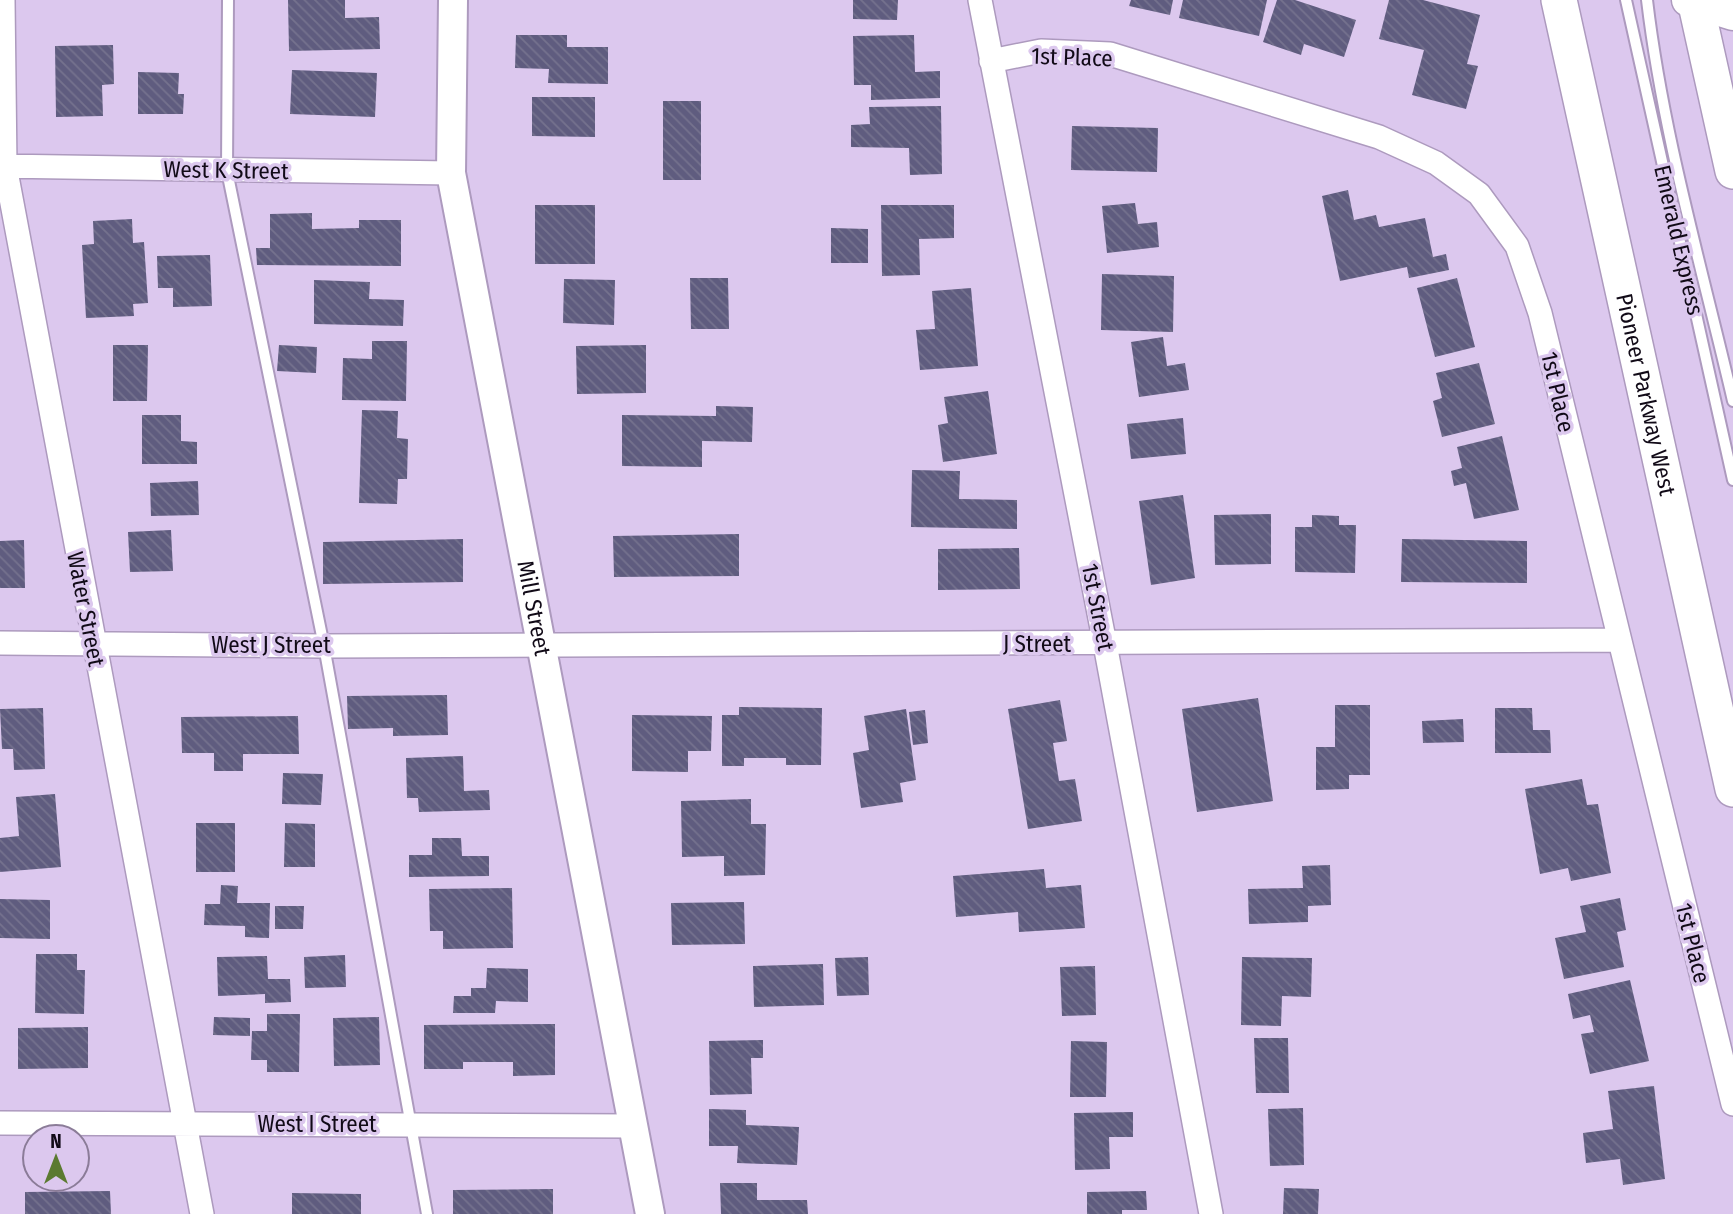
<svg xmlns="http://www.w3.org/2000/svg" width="1733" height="1214" font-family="'Fira Sans Condensed',sans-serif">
<defs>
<pattern id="building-back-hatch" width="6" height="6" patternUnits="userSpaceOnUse" patternTransform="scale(1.75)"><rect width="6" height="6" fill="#5f5c7f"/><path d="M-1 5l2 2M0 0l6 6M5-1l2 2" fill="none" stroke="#75728e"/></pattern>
</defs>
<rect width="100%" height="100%" fill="#dcc8ee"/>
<!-- building -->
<path fill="url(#building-back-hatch)" d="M288,0H345V18L379,17L380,49L289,51Z
M853,0H898L897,20L853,19Z
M1131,0H1173L1170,15L1129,6Z
M1183,0H1267L1259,36L1179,18Z
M1277,0H1295L1356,20L1344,57L1304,44L1301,55L1263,42Z
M1389,0H1423L1480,15L1467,64L1478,66L1466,109L1412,95L1424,50L1379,39Z
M516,35H567V47H608V84L548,83L549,69L515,68Z
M914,35L915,72L940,71V98L871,100V85H854L853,36Z
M113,45L114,84L102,85L103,116L56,117L55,46Z
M292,70L377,73L375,117L290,114Z
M138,72L179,73L178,94H184L183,114H138Z
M532,97H595V137L532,136Z
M663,101H701V180H663Z
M941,106L942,174L910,175L909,148L851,147V125L870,124L869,107Z
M1072,126L1158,128L1157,172L1071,170Z
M1348,190L1354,220L1376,215L1379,227L1425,218L1433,257L1446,254L1449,270L1409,278L1407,267L1340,281L1322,196Z
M1135,203L1138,224L1157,222L1159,247L1107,253L1102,206Z
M535,205H595V264H535Z
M881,205H954V238L919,239L920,275L882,276Z
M312,213V229L359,228V220H401V266L257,265L256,248H270V214Z
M132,219L133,243L144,242L148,303L133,304L134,316L86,318L82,245L94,244L93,221Z
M831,228L868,229V263H831Z
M210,255L212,306L173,307V288H158L157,256Z
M1102,274L1174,276L1173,332L1101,330Z
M690,278H728L729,329H691Z
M1457,278L1475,347L1435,357L1417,288Z
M564,279L615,280L614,325L563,323Z
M314,280L370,282L369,299L404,300L403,326L314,324Z
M971,288L978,366L920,370L916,330L935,329L932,291Z
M1163,337L1167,366L1185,363L1189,390L1139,397L1131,342Z
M372,341H407L406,401L342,400L343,358L372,359Z
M113,345H148L147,401H113Z
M279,345L317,347L316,373L277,371Z
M646,345V393L577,394L576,346Z
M1479,363L1495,424L1442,437L1433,401L1442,398L1436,373Z
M988,391L997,454L943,462L938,425L948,423L944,397Z
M716,406L753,407L752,442L702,441V467L622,466V415L716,416Z
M362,410L398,411L397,438L408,439L407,479H398L397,504L359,503Z
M142,415H181V441L197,442V464H142Z
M1183,418L1186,454L1131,459L1127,424Z
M1502,436L1519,510L1474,519L1466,483L1454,486L1451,471L1462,468L1457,447Z
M912,470L960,471L959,499L1017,500V529L911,527Z
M198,481L199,515L151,516L150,483Z
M1183,495L1195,578L1151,585L1139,501Z
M1271,514V564L1215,565L1214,515Z
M1312,515L1339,516V525H1356L1355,573L1295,572V527H1312Z
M171,530L173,571L130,572L128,532Z
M739,534V576L614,577L613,536Z
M463,539V582L323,584V542Z
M1402,539L1527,541V583L1401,582Z
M24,540L25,588H0V541Z
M1019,548L1020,589L938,590V549Z
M447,695L448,735L393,736V728L348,729L347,696Z
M1258,698L1273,801L1197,812L1182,709Z
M1060,700L1067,741L1053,743L1059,781L1075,779L1082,821L1028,829L1008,709Z
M1335,705H1370V775H1349V789L1316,790V747H1335Z
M739,707L822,708L821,765H786V758H744V766H722V715H739Z
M43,708L45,769L14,770L13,749H2L0,709Z
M1495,708H1532L1533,730H1550L1551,753H1495Z
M906,709L916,780L900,783L903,802L861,808L853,753L869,750L864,716Z
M925,710L928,743L913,745L909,712Z
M632,715L712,716L711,751H688V772L632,771Z
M298,716L299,754H243V771H214V753H182L181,717Z
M1463,719L1464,742L1423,743L1422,721Z
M463,756L464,791L489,790L490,810L419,812L418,798H407L406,758Z
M283,773L323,774L321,805L282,804Z
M1582,779L1587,805L1598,804L1611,873L1571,881L1568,868L1540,874L1525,789Z
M55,794L61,867L0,872V838L19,836L16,797Z
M751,799V824H766L765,875L724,876V856L682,857L681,801Z
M196,823H235V872H196Z
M285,823L315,824V867H284Z
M432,838H461L462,856H489V876L409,877V855H432Z
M1330,865L1331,905L1308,906V922L1249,924L1248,889L1303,888L1302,866Z
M1044,869L1046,888L1081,885L1085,928L1019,932L1018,912L956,917L953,876Z
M221,885L238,886L237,903H270L269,938L245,937V926L204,925L205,904H220Z
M512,888L513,948L443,949V931H430L429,889Z
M1620,898L1626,930L1617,932L1624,967L1564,979L1555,938L1586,932L1580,906Z
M0,899L50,900V939L0,938Z
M744,902L745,944L672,945L671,903Z
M275,906H304L303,929H275Z
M36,954H77V970H85L84,1014L35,1013Z
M345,955L346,987L305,988L304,957Z
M267,956L268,979H290L291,1002L265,1003V994L218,996L217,957Z
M868,957L869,995L837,996L835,958Z
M1242,957L1312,958L1311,997L1282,996L1281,1026L1241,1025Z
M823,964L824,1005L754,1007L753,966Z
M1095,966L1096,1015L1062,1016L1060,967Z
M487,968L528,969V1002L496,1001L495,1013H453L454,996H471V988H486Z
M1630,980L1649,1061L1590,1074L1581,1034L1594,1032L1590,1015L1573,1019L1568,994Z
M267,1014H300L299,1072H267V1060H251L252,1031H267Z
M214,1017L250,1018V1036L213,1035Z
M379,1017L380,1065L334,1066L333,1018Z
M555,1024V1075L513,1076V1062H463V1069H424V1025Z
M88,1027V1068L18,1069V1028Z
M1254,1038H1288L1289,1093H1256Z
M763,1040V1058H751L752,1094L710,1095L709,1041Z
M1071,1041L1107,1042L1106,1097H1070Z
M1654,1086L1665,1179L1623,1185L1620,1159L1586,1163L1583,1133L1613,1129L1608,1091Z
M1303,1108L1304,1165L1270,1166L1268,1109Z
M709,1109L746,1110V1125L799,1127L797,1165L737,1163L738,1146H709Z
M1133,1112V1137H1109L1110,1169L1075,1170L1074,1113Z
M720,1183H757V1200H807L808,1214H721Z
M1284,1188L1319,1189L1318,1214H1283Z
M553,1189V1214H453V1190Z
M110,1191L111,1214H25V1192Z
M1146,1191L1147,1210H1122V1214H1087V1192Z
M292,1193L361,1194V1214H292Z"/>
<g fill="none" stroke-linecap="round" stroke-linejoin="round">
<defs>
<path id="service" d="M228,0L227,171L324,646L427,1214
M1626,0L1733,480
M1647,0C1663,135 1702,268 1733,401"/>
<path id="minor" d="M3,0L5,166L202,1214
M980,0L1105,644L1211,1214
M991,61L1041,51L1110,54L1379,137L1436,163L1479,194L1517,246L1540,313L1733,1104
M0,166L451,173
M0,643L324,646L1617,640
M0,1123L634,1126"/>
<g id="tertiary">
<path id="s1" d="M453,0L451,173L650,1214"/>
</g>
<path id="secondary" d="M1688,0L1733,14"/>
<g id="primary">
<path id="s2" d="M1559,0L1733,789"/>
<path d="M1695,0L1733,171"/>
</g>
</defs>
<!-- service casing -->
<use href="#service" stroke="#ad9abe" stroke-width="14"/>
<!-- minor casing -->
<use href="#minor" stroke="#ad9abe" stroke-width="26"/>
<!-- tertiary casing -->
<use href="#tertiary" stroke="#ad9abe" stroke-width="32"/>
<!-- secondary casing -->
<use href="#secondary" stroke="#ad9abe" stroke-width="35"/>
<!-- primary casing -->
<use href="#primary" stroke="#ad9abe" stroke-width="38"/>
<!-- service -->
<use href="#service" stroke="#fff" stroke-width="10"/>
<!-- minor -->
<use href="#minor" stroke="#fff" stroke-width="23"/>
<!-- tertiary -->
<use href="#tertiary" stroke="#fff" stroke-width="28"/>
<!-- secondary -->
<use href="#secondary" stroke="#fff" stroke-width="32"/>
<!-- primary -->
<use href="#primary" stroke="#fff" stroke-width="35"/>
</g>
<g text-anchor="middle" stroke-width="7" stroke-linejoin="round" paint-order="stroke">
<!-- street labels -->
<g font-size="23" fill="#110a17" stroke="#dcc8ee">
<text transform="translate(1072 57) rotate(2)" y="8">1st Place</text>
<text transform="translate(226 170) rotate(1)" y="8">West K Street</text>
<text transform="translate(1679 240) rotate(77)" y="8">Emerald Express</text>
<text transform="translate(1558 392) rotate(77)" y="8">1st Place</text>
<text dy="8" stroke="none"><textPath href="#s2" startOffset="404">Pioneer Parkway West</textPath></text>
<text transform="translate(1098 607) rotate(79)" y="8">1st Street</text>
<text transform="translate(86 609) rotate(79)" y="8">Water Street</text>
<text dy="8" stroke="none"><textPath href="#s1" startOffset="616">Mill Street</textPath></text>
<text x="1037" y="652">J Street</text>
<text x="271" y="653">West J Street</text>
<text transform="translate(1693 943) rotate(76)" y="8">1st Place</text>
<text x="317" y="1132">West I Street</text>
</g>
</g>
<!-- north arrow -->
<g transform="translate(56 1158)"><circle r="33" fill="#dcc8ee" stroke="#8b7c98" stroke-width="2"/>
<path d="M0-5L12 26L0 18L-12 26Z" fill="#5b7a30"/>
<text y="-10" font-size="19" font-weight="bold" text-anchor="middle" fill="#110a17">N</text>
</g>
</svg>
